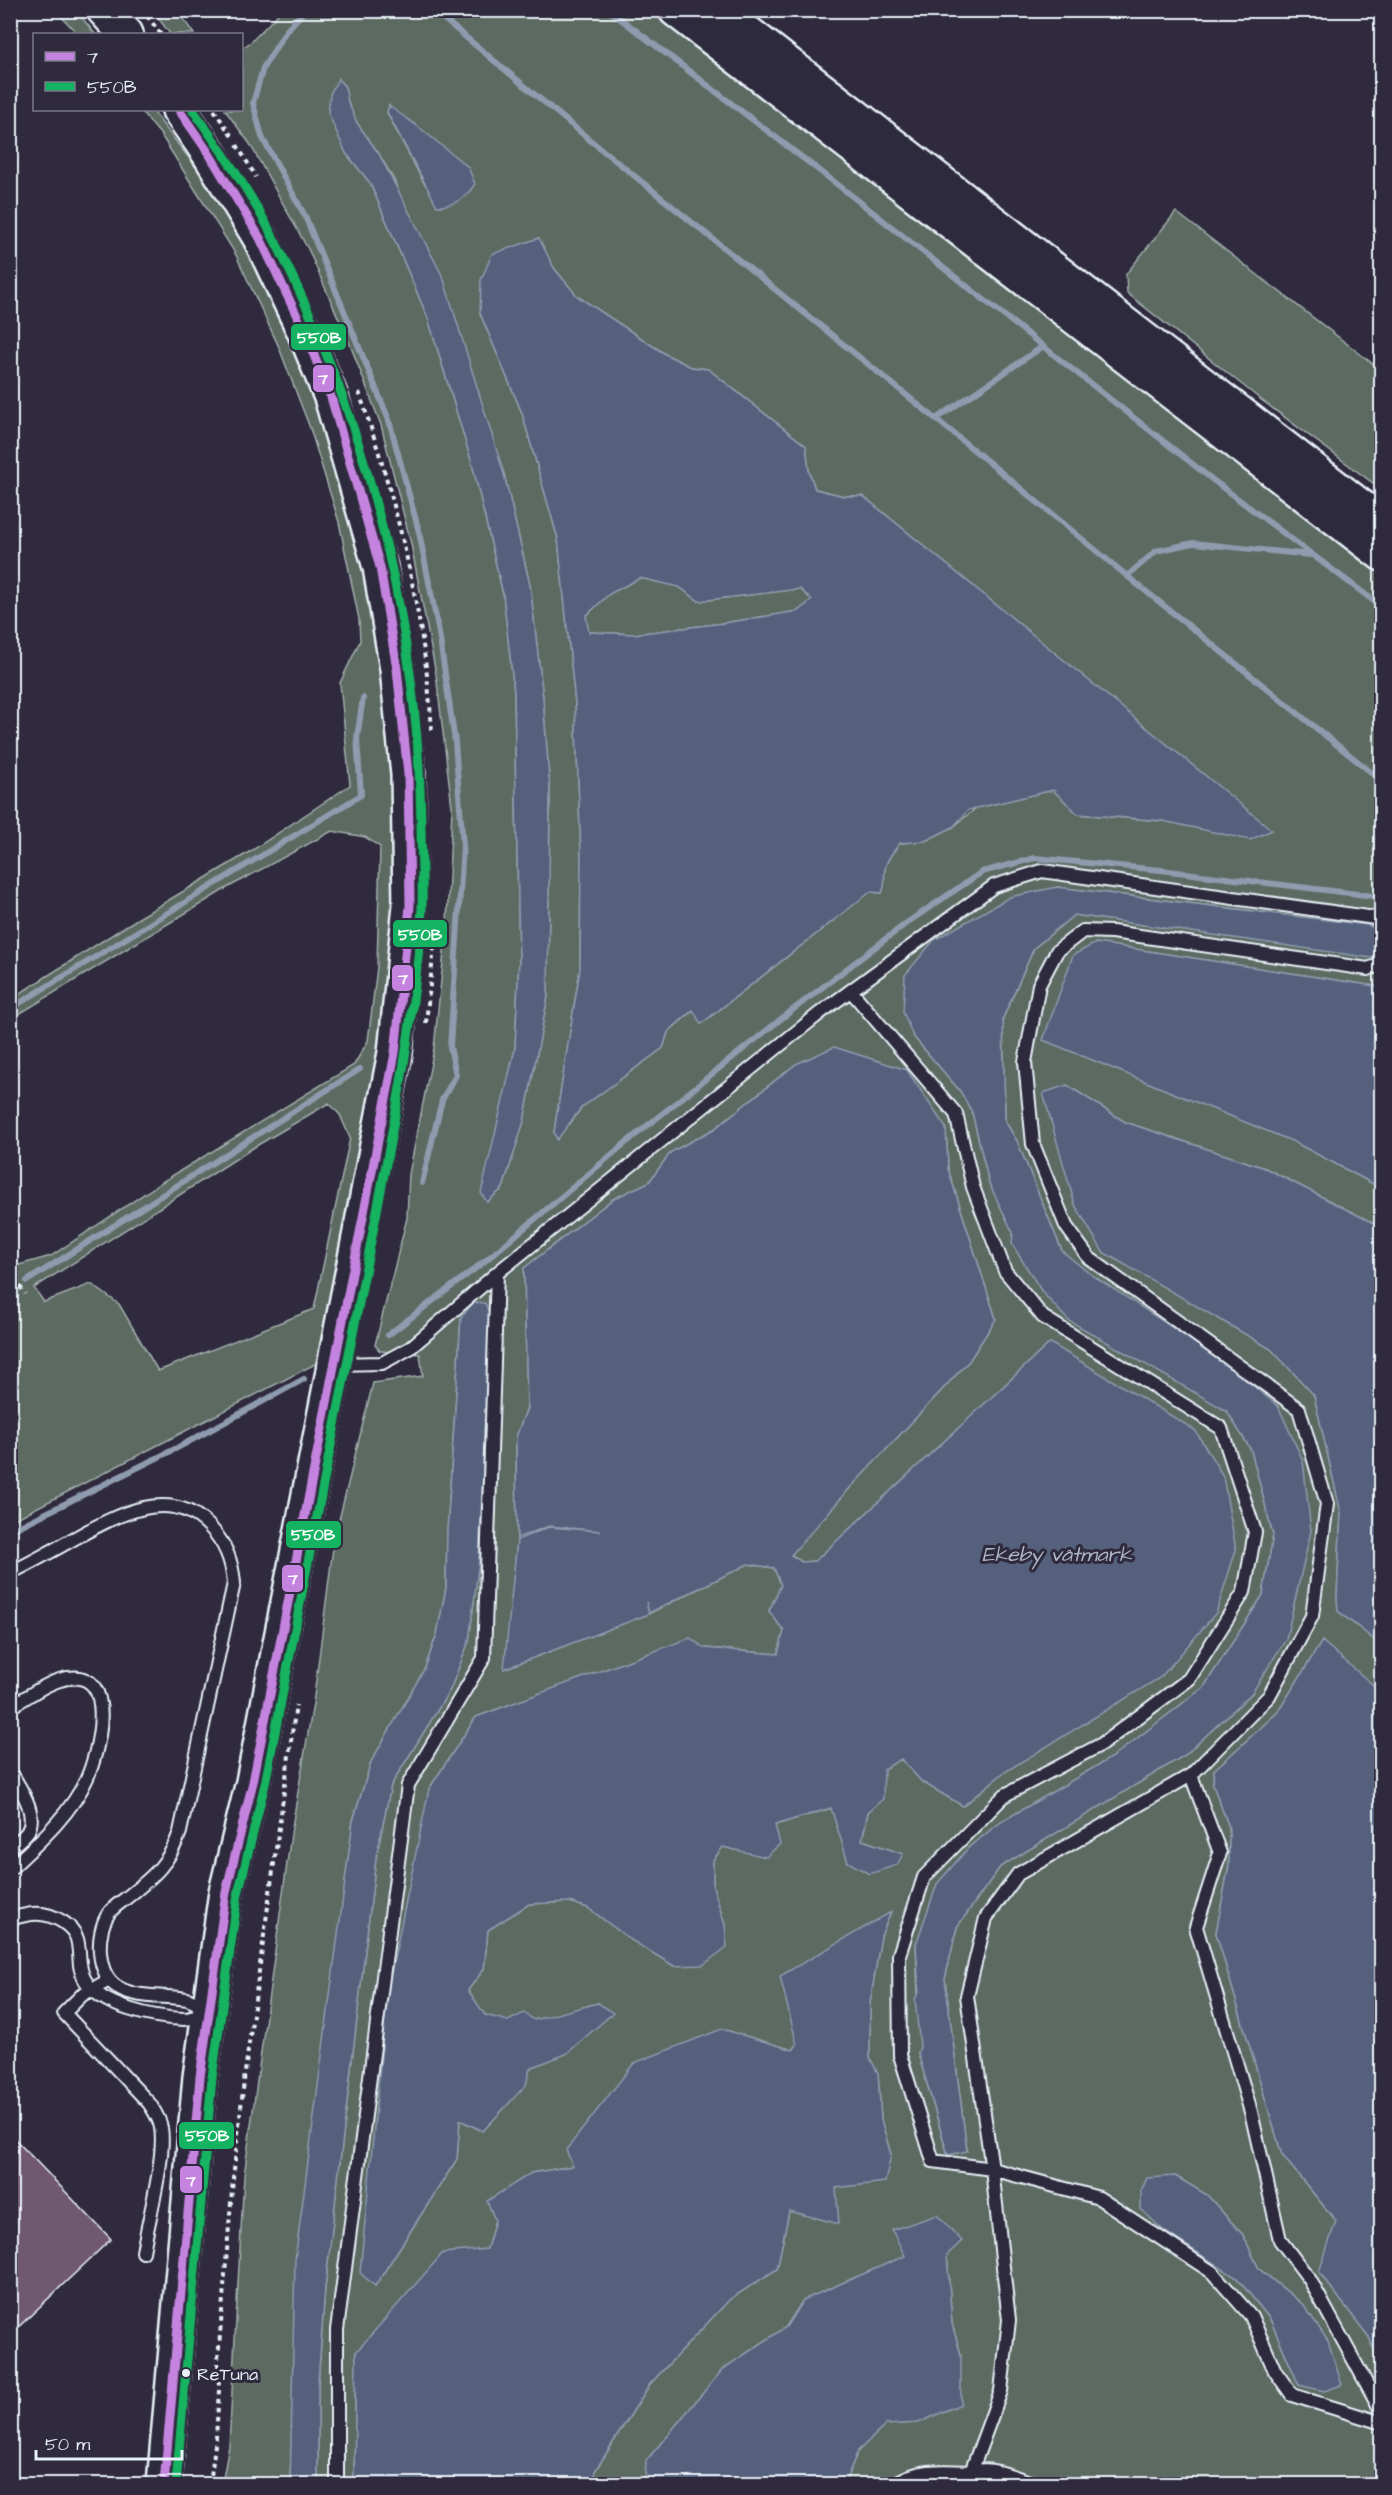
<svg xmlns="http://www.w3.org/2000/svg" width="1392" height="2495" font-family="'Architects Daughter',sans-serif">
<rect width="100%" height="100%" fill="#2f2a3d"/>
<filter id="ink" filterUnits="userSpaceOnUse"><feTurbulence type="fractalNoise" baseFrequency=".0167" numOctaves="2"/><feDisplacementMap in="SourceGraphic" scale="12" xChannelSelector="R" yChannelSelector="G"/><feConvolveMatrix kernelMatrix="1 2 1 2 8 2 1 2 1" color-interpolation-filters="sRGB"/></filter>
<g filter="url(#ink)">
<!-- built -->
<path fill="#42384c" d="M134,2476V2484H68Z"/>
<!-- green -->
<path fill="#5b6b62" stroke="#a2aead" stroke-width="1.5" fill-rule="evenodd" d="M56,11H77L95,34H78Z
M153,11H178L194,34H170Z
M281,11H656L1381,567V932L1368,925L1057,887L913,1036L960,1091L972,1112L989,1183L1014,1233L1200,1394L1227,1411L1251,1450L1273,1535L1263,1595L1204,1687L1114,1756L1001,1822L969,1847L916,1944L920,2047L918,2053L948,2155L967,2150L945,1979L957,1927L1000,1867L1185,1755L1252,1693L1303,1461L1062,1251L1017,1141L1005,1121L1003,1018L1034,948L1074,915L1372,957L1381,951V987L1096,943L1294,1142L1381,1188V1227L1265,1168L1125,1122L1067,1085L1103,1251L1271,1349L1314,1395L1341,1513L1337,1596L1338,1611L1381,1645V1692L1322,1642L1278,1712L1214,1770L1213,1785L1229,1827V1865L1216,1933L1282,2155L1336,2221L1320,2273L1369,2337L1381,2367V2484H844L858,2451L886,2424L918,2423L961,2355L952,2324L947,2255L905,2256L803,2300L786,2327L723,2369L646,2461L645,2484H596L595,2471L650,2384L730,2299L777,2269L789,2211L838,2223L836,2188L891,2155L881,2120L878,2074L870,2058V2003L881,1936L890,1913L793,2050L722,2029L573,2166L531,2173L495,2220L487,2249L356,2352L354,2484H318V2383L325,2288L376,1858L391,1785L450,1690L469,1641L479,1561L461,1318L447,1532L446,1588L437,1634L425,1668L371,1762L353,1821L327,2024L292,2429L290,2484H222L229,2446L244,2176L292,1827L313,1704L334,1540L373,1383L423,1376L420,1354L380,1351L375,1345L407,1218L409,1174L434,1048L447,923L452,807L436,674L411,544L381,425L351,347L309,251L250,144L225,110H242V48L251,42ZM338,79L345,87L348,102L357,123L379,154L394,180L504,474L530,585L543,698L550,791L548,996L524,1121L503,1188L487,1202L482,1193L515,1049L519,959L514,692L503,594L472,463L428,318L370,183L346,153ZM389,106L425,185L387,113ZM538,238L554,268L577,296L665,354L691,367L708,369L806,446L809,471L815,489L844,496H863L991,601L1163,821L1078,814L1053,790L976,808L953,827L925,841L900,843C895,850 886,859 885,869C883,879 887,881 882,893L870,892L701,1024L694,1010L668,1032L663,1048L581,1108L570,1124L554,1132L580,969L581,854L575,703L558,539L522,413L480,313ZM796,1064L946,1128L948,1169L996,1319L969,1361L850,1488L791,1554L802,1562L815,1561L1050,1343L1031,1755L1003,1773L963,1806L922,1782L901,1759L883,1769V1798L868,1812L862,1840L903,1854L848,1862L832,1808L775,1825L766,1856L723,1847L713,1860V1887L725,1925L674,1966L631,1940L588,1908L570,1902L529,1904L488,1930L484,1969L468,1990C473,1997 478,2008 484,2014C507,2034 572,2010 598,2003L566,2053L530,2068L483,2131L460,2120L457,2159L375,2286L429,1789L476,1717L690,1638L704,1648L778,1654L784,1631L769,1611L781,1585L774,1568L748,1564L648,1614L505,1668L517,1540L516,1437L527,1408L524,1268L613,1199L649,1182L671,1152L714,1129ZM1175,2176L1207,2195L1243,2235L1259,2269L1304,2305L1299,2385L1270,2319L1237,2278Z
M140,110H152L214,191L273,293L316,394L343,478L370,594L384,671L396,787L394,928L383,1036L319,1362L11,1521V1264L19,1265L51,1256L162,1182L354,1065L368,1041L377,967L380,847L365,837L332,831L227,888L11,1019V999L137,919L251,851L350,785L340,683L360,641L359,619L339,522L310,428L278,345L235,253L161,135ZM329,1103L340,1115L350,1138L314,1309L158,1371L119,1304L91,1284L44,1302L34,1288L256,1146Z
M1176,212L1381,370V489L1260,399L1127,293L1126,274Z
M640,578L679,587L699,601L800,589L812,600L798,611L724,623L634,634L588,632L586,616L609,594Z"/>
<!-- water -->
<path fill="#54617d" stroke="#8f9bae" stroke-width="1.5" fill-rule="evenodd" d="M338,79L345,87L348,102L357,123L379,154L443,277L504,474L530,585L543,698L550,791L548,996L524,1121L503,1188L487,1202L481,1193L515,1049L519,959L514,692L503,594L472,463L428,318L370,183L346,153L328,113L330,94Z
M389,106L420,128L468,167L475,184C465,199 454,206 437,206L387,112Z
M539,238L554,268L577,296L665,354L691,367L708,369L806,446L809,471L815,489L844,496H863L1272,830L1250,840L1163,821L1078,814L1053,790L969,810L953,827L925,841L900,843C895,850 886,859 885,869C883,879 887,881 882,893L870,892L701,1024L693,1010L668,1032L663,1048L581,1108L557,1140L554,1132L580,969L581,854L575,703L558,539L522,413L480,313L481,280L492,254ZM640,578L679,587L699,601L800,589L812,600L798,611L724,623L634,634L589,632L586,616L609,594Z
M1057,887L1368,925L1381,932V951L1372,958L1074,915L1034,948L1003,1018L1005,1121L1017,1141L1062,1251L1089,1273L1219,1358L1278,1406L1303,1461L1311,1531L1286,1639L1252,1693L1185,1755L1000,1867L957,1927L945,1979L967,2151L948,2155L918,2053L920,2047L915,1999L919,1992L916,1944L937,1884L969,1847L1001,1822L1114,1756L1204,1687L1263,1595L1273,1535L1251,1450L1227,1411L1068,1320L1042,1292L1012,1244L1013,1233L989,1183L972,1112L960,1091L913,1036L903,1012L905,975L934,940L1010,897Z
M1096,943L1381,987V1188L1294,1142L1043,1040L1073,955Z
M834,1047L907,1070L946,1128L948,1169L996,1319L969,1361L850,1488L791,1555L802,1562L815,1561L1050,1343L1195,1430L1223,1476L1236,1550L1216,1613L1161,1677L1003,1773L963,1806L922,1782L901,1759L884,1769L883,1799L868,1812L862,1840L903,1854L897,1865L869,1874L848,1862L831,1808L775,1825L780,1844L766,1857L723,1847L713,1860V1887L725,1925L727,1947L703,1965L674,1966L631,1940L588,1908L570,1902L529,1904L488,1930L484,1969L468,1990L485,2015L508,2021L524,2013L534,2020L598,2003L613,2013L566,2054L530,2068L526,2085L483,2131L460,2120L457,2159L375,2286L360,2273L387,1993L429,1789L476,1717L690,1638L704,1648L778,1654L784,1631L769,1611L781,1585L774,1568L748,1564L649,1613L646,1602L649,1614L504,1669L517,1540L549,1527L601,1531L549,1526L517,1538L516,1437L527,1408L524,1268L613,1199L649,1182L671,1152L714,1129L796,1064Z
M1067,1085L1125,1122L1265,1168L1381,1227V1645L1338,1611L1337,1596L1341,1513L1314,1395L1271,1349L1103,1252L1075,1205L1043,1093Z
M473,1303H485L490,1315L479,1561L469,1641L450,1690L391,1785L376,1858L325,2288L318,2383V2484H290L295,2260L353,1821L371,1762L425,1668L437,1634L446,1588L447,1532L461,1318Z
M1322,1641L1381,1692V2367L1369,2337L1319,2272L1336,2221L1282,2155L1216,1933L1229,1865V1827L1213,1785L1214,1770L1278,1712Z
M891,1912L881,1936L870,2003V2058L878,2073L881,2120L891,2155L885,2182L836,2188L839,2224L789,2211L777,2269L730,2299L650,2384L595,2471L596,2484H354L356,2352L443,2253L487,2249L495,2220L487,2201L531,2173L573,2166L566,2150L634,2063L722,2029L793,2050L797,2045L780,1976Z
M1175,2176L1207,2195L1243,2235L1259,2269L1304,2305L1328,2341L1342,2385L1324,2391L1299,2385L1270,2319L1237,2278L1164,2231L1141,2209V2191L1147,2178Z
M937,2215L962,2241L947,2255L952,2324L961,2355V2404L918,2423L886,2425L858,2451L844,2484H645L646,2461L723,2369L786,2327L803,2300L905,2256L892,2230Z"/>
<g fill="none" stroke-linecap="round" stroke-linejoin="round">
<!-- stream -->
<path stroke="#8f9bae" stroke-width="6" d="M305,10L286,31L263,68L253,103L262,137L305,216L389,420L419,532L439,633L455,742L463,846L450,1047L456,1075L442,1100L422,1183
M433,10L585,136L936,419L1042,347
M609,10L833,181L1218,484L1382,607
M936,419L1127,576
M1311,555L1193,543L1156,551L1127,576L1382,781
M10,1009L361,795L357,738L363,698
M27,1281L360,1069
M388,1335L485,1261L623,1145L786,1015L908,922L982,872L1035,858L1161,870L1382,897
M10,1531L177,1448L304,1379"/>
</g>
<!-- building -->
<path fill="#6f596e" stroke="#e8f1f8" stroke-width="1.5" d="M10,2134L111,2239L10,2335Z"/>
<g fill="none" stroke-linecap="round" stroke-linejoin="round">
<defs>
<path id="lane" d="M851,991L956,1114L973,1187L1005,1271L1043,1317L1221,1428L1255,1532L1244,1592L1189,1679L1102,1744L1005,1795L924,1877L899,1955L900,2055L933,2161L992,2169L1099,2198L1212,2272L1251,2316L1275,2371L1292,2395L1382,2423
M336,1364L382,1363L410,1348L497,1273L820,1013L994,886L1042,871L1382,919
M10,1573C32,1562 54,1550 75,1538C115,1516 169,1485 209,1526C225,1543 232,1560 234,1583L180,1832C169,1863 155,1875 130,1895C123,1901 114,1906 109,1913C95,1933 96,1976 119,1988C139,1999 165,1995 187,1999C194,2001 201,2006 207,2010
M10,1707C28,1697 48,1681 68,1678C119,1670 98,1754 87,1778C71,1814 38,1843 10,1869
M10,1771C19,1787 38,1812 28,1831C24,1837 16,1843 10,1848
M1191,1775L1220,1853L1196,1927L1251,2112L1280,2240L1310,2280L1382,2412
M10,1919C30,1913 44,1910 63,1922C69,1926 75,1932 77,1939C81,1953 77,1967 85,1980C100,2007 155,2018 184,2019C191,2019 200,2015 206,2012
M109,1980L82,1995L64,2013L149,2103C154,2111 160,2119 161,2128C166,2156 148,2221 143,2252
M971,2472L1001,2391L1009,2320L992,2169L967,1996L986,1918L1018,1874L1191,1775L1269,1696L1312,1616L1327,1504L1299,1409L1089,1258L1066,1226L1033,1144L1025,1062L1039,985L1057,951L1083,931L1112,932L1368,969L1382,964
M337,2484V2330L408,1785L484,1658L497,1273
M895,2484C917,2468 946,2471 971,2472
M958,2484C976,2457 1011,2477 1036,2484"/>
<path id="secondary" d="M104,10L126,34
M164,2484L200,2077L226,1892L253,1782L395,1053L410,906L408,774L397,669L380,567L331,397L305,333L260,238L208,152L179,110"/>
<path id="highway" d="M676,10L1382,554
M718,10L1382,523"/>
</defs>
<!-- lane casing -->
<use href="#lane" stroke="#e8f1f8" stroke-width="16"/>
<!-- secondary casing -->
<use href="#secondary" stroke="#e8f1f8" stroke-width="38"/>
<!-- highway casing -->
<use href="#highway" stroke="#e8f1f8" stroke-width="38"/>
<!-- path -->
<path stroke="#e8f1f8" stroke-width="4" stroke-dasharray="4.5 4.5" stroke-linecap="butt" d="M147,16L161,34
M214,110L233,138
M237,145L256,177
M359,392C397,502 425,615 432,732
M426,1023L434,947
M10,1271L25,1294
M210,2484L216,2437L219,2390L218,2359L233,2178L245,2072L296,1705"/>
<!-- lane -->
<use href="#lane" stroke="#2f2a3d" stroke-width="12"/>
<!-- secondary -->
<use href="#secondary" stroke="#2f2a3d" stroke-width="33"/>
<!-- highway -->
<use href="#highway" stroke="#2f2a3d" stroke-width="33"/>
<defs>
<path id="bus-1" d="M164,2484L200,2077L226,1892L253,1782L395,1053L410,906L408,774L397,669L380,567L331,397L305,333L260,238L208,152L179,110"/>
<path id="bus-2" d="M176,2484L212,2078L238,1894L265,1784C297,1619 329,1453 362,1288C386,1162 414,1037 422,909C423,880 421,851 421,822C418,619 365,415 272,235C250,192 221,150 193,110"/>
</defs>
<!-- bus-1 casing -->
<use href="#bus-1" stroke="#2f2a3d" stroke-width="14"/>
<!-- bus-2 casing -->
<use href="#bus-2" stroke="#2f2a3d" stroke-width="14"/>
<!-- bus-1 -->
<use href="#bus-1" stroke="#c483df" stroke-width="9"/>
<!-- bus-2 -->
<use href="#bus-2" stroke="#13b361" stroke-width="9"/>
</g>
</g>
<!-- markers -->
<circle fill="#e8f1f8" stroke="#2f2a3d" stroke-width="2" cx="186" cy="2373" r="5"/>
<g text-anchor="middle" stroke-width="6" stroke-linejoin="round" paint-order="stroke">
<!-- bus labels -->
<g font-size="18" fill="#e8f1f8" stroke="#2f2a3d" text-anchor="start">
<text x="197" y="2380">ReTuna</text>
</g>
<!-- water labels -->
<g font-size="21" font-style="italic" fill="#adb7c7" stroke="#2f2a3d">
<text x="1057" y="1561">Ekeby våtmark</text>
</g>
</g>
<g stroke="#2f2a3d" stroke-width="2">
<rect x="290" y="323" width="57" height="28" rx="6" fill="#13b361"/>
<rect x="312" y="364" width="23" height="29" rx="6" fill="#c483df"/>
<rect x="392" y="919" width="56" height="29" rx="6" fill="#13b361"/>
<rect x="391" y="964" width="23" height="28" rx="6" fill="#c483df"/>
<rect x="285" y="1520" width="57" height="29" rx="6" fill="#13b361"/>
<rect x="281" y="1564" width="23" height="29" rx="6" fill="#c483df"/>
<rect x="178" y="2121" width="57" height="29" rx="6" fill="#13b361"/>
<rect x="179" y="2165" width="24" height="29" rx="6" fill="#c483df"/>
</g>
<g font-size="16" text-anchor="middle" font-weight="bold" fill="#fff">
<text x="319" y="343">550B</text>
<text x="323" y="384">7</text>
<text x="420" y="940">550B</text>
<text x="403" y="984">7</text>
<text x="313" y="1540">550B</text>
<text x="293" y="1584">7</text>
<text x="207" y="2141">550B</text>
<text x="191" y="2186">7</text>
</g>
<!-- margin -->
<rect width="1392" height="2495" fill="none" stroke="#2f2a3d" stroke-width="36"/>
<rect x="18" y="18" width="1356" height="2459" fill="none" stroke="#e8f1f8" stroke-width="2" filter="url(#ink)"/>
<!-- legend -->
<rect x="33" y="33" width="210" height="78" fill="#2f2a3d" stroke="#797a88" stroke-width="1.5"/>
<rect x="45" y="52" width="30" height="9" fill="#c483df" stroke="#797a88" stroke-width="1.5"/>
<text x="87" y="63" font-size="18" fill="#e8f1f8">7</text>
<rect x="45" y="82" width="30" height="9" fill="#13b361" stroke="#797a88" stroke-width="1.5"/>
<text x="87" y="93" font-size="18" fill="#e8f1f8">550B</text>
<!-- scale -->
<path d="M36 2450v9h146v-9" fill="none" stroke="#e8f1f8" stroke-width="3"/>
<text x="45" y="2450" font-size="18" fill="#e8f1f8" stroke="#2f2a3d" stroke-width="4.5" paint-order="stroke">50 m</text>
</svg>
